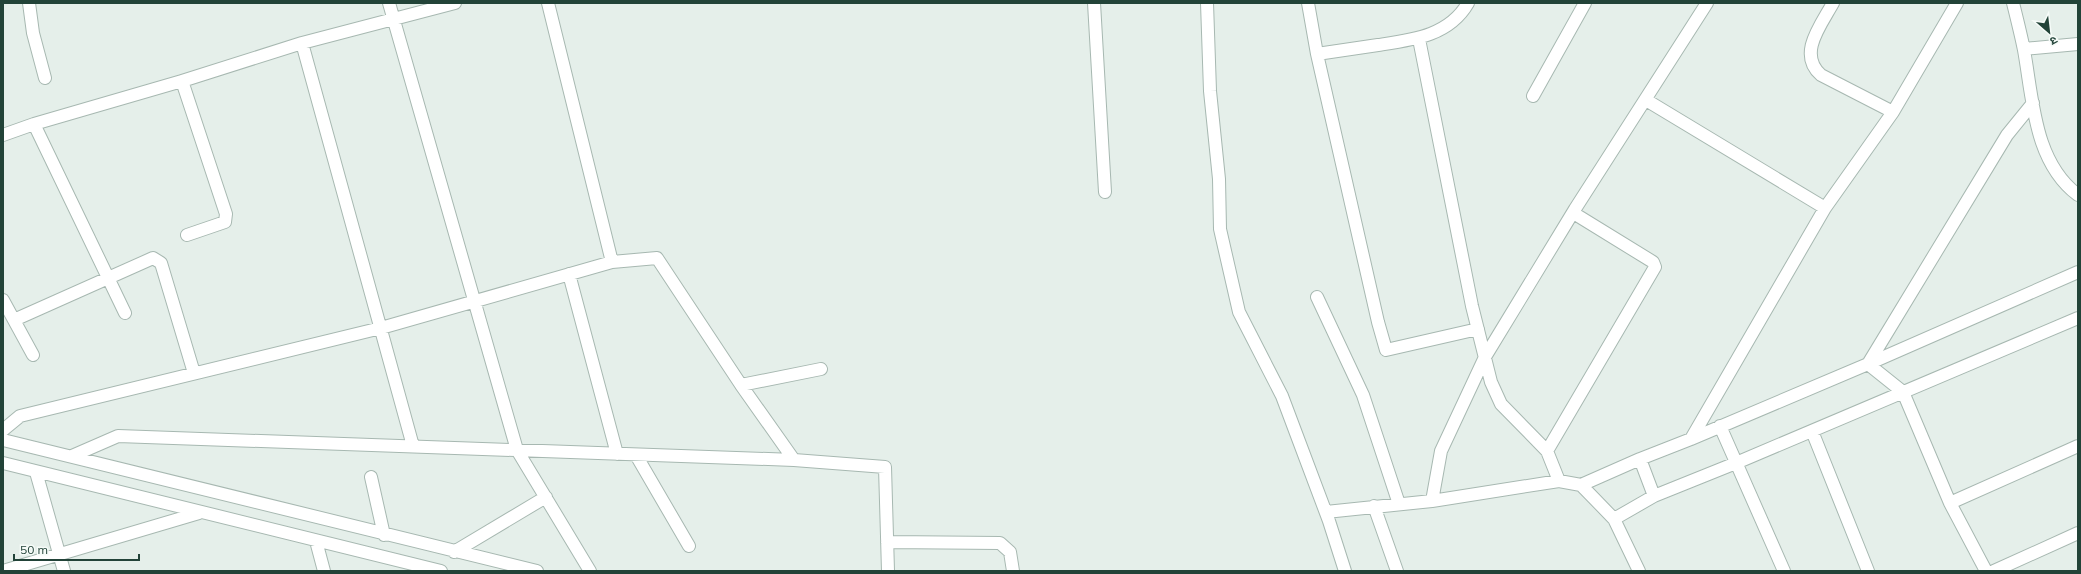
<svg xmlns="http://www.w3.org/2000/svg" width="2081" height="574" font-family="Mulish,'Noto Sans Devanagari',sans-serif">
<rect width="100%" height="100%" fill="#e5efea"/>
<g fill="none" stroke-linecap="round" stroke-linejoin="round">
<defs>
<path id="street" d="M29,3L33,33L45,78
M389,3L517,450L590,571
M548,3L612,262
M1094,3L1105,192
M1207,3L1210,91L1219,179L1220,229L1239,312L1282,396L1329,521L1345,571
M1308,3L1317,54L1378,322L1386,350L1478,329
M1833,3C1821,25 1797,54 1821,75L1893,112
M2013,3C2017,19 2021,35 2024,50C2033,100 2034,162 2078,195
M1419,39L1472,306L1491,382L1501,404L1547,451
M302,43L413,446
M2024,49L2078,44
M1317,54C1337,51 1357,48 1378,45C1412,40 1449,36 1468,3
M182,81L226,214L225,222L187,235
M1533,96L1585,3
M1646,100L1825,208
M34,124L125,313
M3,135L34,124L182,81L302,43L455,3
M569,274L617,454
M1317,297L1363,395L1399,504
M3,300L33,355
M14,320L153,258L161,263L194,373
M741,385L821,369
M1720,426L1784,571
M3,430L20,416L381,328L612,262L657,258L741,385L794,460
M1812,431L1868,571
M1691,439L1868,364L2078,272
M3,440L537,571
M636,455L689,546
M72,456L118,436L794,460L885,467L888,571
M3,463L441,571
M36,472L64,571
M371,477L384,535
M1559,481L1547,451L1655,267L1653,262L1575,214V209L1707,3
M1654,496L1640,459L1691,439L1825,208L1893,112L1957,3
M1432,501L1441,451L1485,357L1575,209
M1950,503L2078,446
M1374,506L1397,571
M1326,512L1432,501L1559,481L1581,485
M1614,519L1654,496L1736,463L2078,318
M316,541L324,571
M887,542L1000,543L1010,552L1013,571
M454,552L546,497
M3,571L199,513
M1639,571L1614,519L1581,485L1640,459
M1986,571L1950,503L1903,392L1868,364L2007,135L2033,103
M1994,571L2078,533"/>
</defs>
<!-- street casing -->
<use href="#street" stroke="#a7b8b1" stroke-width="14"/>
<!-- street -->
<use href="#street" stroke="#fff" stroke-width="12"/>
</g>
<!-- border -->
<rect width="2081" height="574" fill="none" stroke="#224338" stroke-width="8"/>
<!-- north arrow -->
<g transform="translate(2049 32) rotate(152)" stroke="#f6fbf8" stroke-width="3" paint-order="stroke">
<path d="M0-3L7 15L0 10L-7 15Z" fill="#224338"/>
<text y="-6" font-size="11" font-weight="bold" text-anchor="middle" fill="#224338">उ</text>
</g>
<!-- scale -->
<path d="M14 554v6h125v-6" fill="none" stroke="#224338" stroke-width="2"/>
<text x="20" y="554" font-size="12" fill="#224338" stroke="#f6fbf8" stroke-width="3" paint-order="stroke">50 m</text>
</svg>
